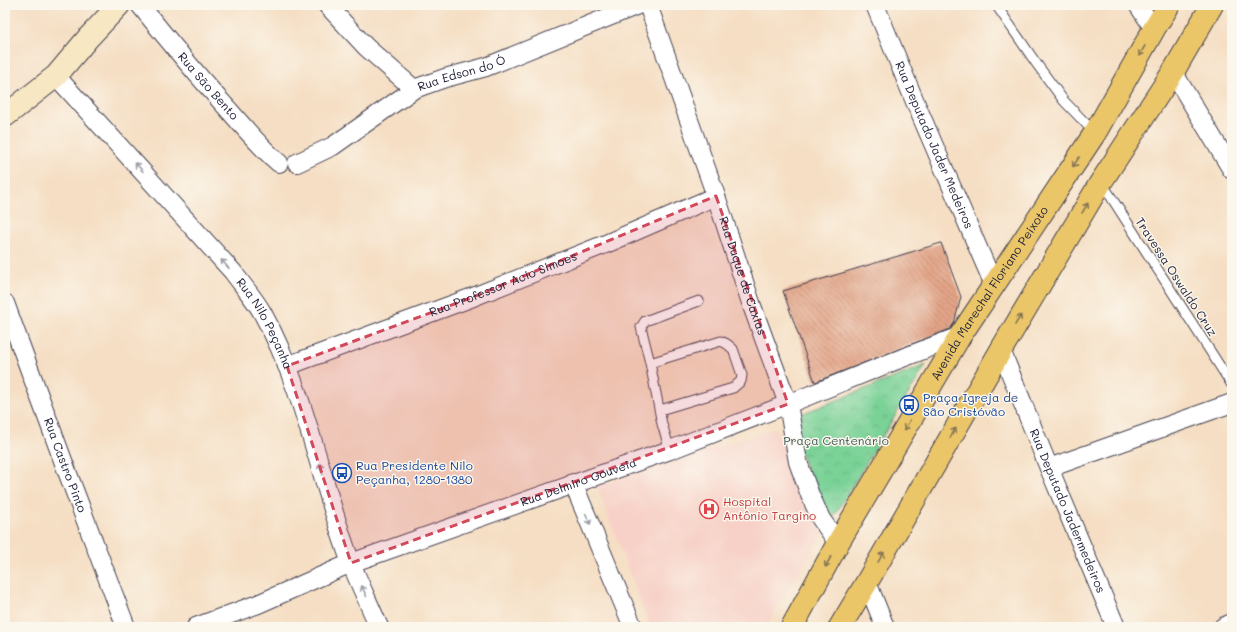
<svg xmlns="http://www.w3.org/2000/svg" width="1237" height="632" font-family="Mali,sans-serif">
<defs>
<pattern id="park-crowns" width="20" height="18" patternUnits="userSpaceOnUse"><rect width="20" height="18" fill="#7ad297"/><path d="M2 6a3 3 0 1 1 6 0M12 15a3 3 0 1 1 6 0" fill="none" stroke="#69b483"/></pattern>
<pattern id="building-back-hatch" width="6" height="6" patternUnits="userSpaceOnUse"><rect width="6" height="6" fill="#e3a487"/><path d="M-1 5l2 2M0 0l6 6M5-1l2 2" fill="none" stroke="#b88570"/></pattern>
</defs>
<rect width="100%" height="100%" fill="#fbf7ec"/>
<filter id="ink" filterUnits="userSpaceOnUse"><feTurbulence type="fractalNoise" baseFrequency=".025" numOctaves="2"/><feDisplacementMap in="SourceGraphic" scale="8" xChannelSelector="R" yChannelSelector="G"/><feConvolveMatrix kernelMatrix="1 2 1 2 8 2 1 2 1" color-interpolation-filters="sRGB"/></filter>
<filter id="wash" filterUnits="userSpaceOnUse"><feTurbulence type="fractalNoise" baseFrequency=".012" numOctaves="4" result="noise"/><feDisplacementMap in="SourceGraphic" scale="16" xChannelSelector="R" yChannelSelector="G"/><feGaussianBlur stdDeviation="0.9" result="paint"/><feColorMatrix in="noise" values="0 0 0 0 0 0 0 0 0 0 0 0 0 0 0 0 0 1.4 0 .05"/><feComposite in="paint" operator="in"/></filter>
<g filter="url(#wash)">
<rect width="100%" height="100%" fill="#f5dec3"/>
<!-- built -->
<path fill="#f7d1c7" d="M776,428L823,533L765,627H650L597,486Z"/>
<!-- park -->
<path fill="url(#park-crowns)" stroke="#4e7a69" d="M926,365L830,523L786,420Z"/>
<g id="blocks">
<!-- building -->
<path fill="url(#building-back-hatch)" d="M941,243L961,297L954,323L950,329L815,382L783,291Z"/>
</g>
</g>
<g filter="url(#ink)">
<use href="#blocks" fill-opacity="0" stroke="#423e4f" stroke-width="1"/>
<g fill="none" stroke-linecap="round" stroke-linejoin="round">
<defs>
<path id="service" d="M996,5L1036,63L1064,101L1095,133
M1102,183L1232,385
M650,363L721,341L727,344L733,349L742,375L741,381L733,388L660,410
M670,450L662,424L650,363L641,327L645,321L699,301"/>
<g id="minor">
<path id="s1" d="M140,5C168,40 197,75 227,108C244,127 260,147 279,163"/>
<path d="M327,5L366,47L414,89"/>
<path id="s2" d="M648,5L716,196L752,306L788,404L798,462L810,495L821,519L838,543"/>
<path id="s3" d="M875,5L916,104L994,285"/>
<path d="M1138,5L1154,29"/>
<path d="M1173,72L1232,170"/>
<path id="s4" d="M56,76L233,272C243,286 255,299 263,314C306,392 320,481 351,563C360,585 370,606 379,627"/>
<path id="s5" d="M297,163L333,146L414,89L445,78L486,67L638,5"/>
<path id="s6" d="M5,303L65,466L126,627"/>
<path id="s7" d="M1001,350L1049,468L1116,627"/>
<path id="s8" d="M287,366L473,297L608,243L716,196"/>
<path d="M1049,468L1232,403"/>
<path d="M573,483L633,627"/>
<path d="M867,582L885,627"/>
<path id="s9" d="M196,627L258,604L351,563L670,450L788,404L892,362L960,336"/>
<path d="M1223,627L1232,623"/>
</g>
<path id="secondary" d="M5,116L56,76L88,38L119,5"/>
<g id="primary">
<path id="s10" d="M792,627L838,543L960,336L1095,133L1154,29L1169,5"/>
<path d="M840,627L867,582L1001,350L1101,182L1173,72L1212,5"/>
</g>
</defs>
<!-- service casing -->
<use href="#service" stroke="#423e4f" stroke-width="11"/>
<!-- minor casing -->
<use href="#minor" stroke="#423e4f" stroke-width="20"/>
<!-- secondary casing -->
<use href="#secondary" stroke="#423e4f" stroke-width="24"/>
<!-- primary casing -->
<use href="#primary" stroke="#423e4f" stroke-width="24"/>
<!-- service -->
<use href="#service" stroke="#fff" stroke-width="9"/>
<!-- minor -->
<use href="#minor" stroke="#fff" stroke-width="18"/>
<!-- secondary -->
<use href="#secondary" stroke="#f7e8c3" stroke-width="22"/>
<!-- primary -->
<use href="#primary" stroke="#ebc669" stroke-width="22"/>
</g>
<!-- one-way arrows -->
<defs><path id="oneway-shaft" d="M-6 0H5M1.5-3L5.5 0L1.5 3" fill="none" stroke-width="1.6" stroke-linecap="round" stroke-linejoin="round"/></defs>
<g stroke="#867452">
<use href="#oneway-shaft" transform="translate(1142 51) rotate(119)"/>
<use href="#oneway-shaft" transform="translate(1076 162) rotate(124)"/>
<use href="#oneway-shaft" transform="translate(1085 208) rotate(-59)"/>
<use href="#oneway-shaft" transform="translate(1018 320) rotate(-59)"/>
<use href="#oneway-shaft" transform="translate(907 425) rotate(120)"/>
<use href="#oneway-shaft" transform="translate(953 433) rotate(-60)"/>
<use href="#oneway-shaft" transform="translate(881 557) rotate(-60)"/>
<use href="#oneway-shaft" transform="translate(828 562) rotate(119)"/>
</g>
<g stroke="#9c9ca7">
<use href="#oneway-shaft" transform="translate(139 167) rotate(-132)"/>
<use href="#oneway-shaft" transform="translate(225 264) rotate(-132)"/>
<use href="#oneway-shaft" transform="translate(321 469) rotate(-107)"/>
<use href="#oneway-shaft" transform="translate(588 519) rotate(67)"/>
<use href="#oneway-shaft" transform="translate(364 591) rotate(-114)"/>
</g>
</g>
<!-- marked area -->
<path fill="#d1495b" fill-opacity="0.2" stroke="#d1495b" stroke-width="3" stroke-dasharray="8 5" stroke-linejoin="round" d="M716,196L788,404L351,563L287,366L473,297Z"/>
<!-- icons -->
<defs>
<symbol id="bus-ring" viewBox="-11 -11 22 22"><circle r="9.5" fill="#fbf7ec" stroke="#1a4fb4" stroke-width="1.5"/><path d="M-5-6H5V4H4V6H2V4H-2V6H-4V4H-5ZM-3.5-4V0h7V-4ZM-3.5 1.2v1.5H-2V1.2ZM2 1.2v1.5H3.5V1.2Z" fill="#1a4fb4"/></symbol>
<symbol id="hospital-ring" viewBox="-11 -11 22 22"><circle r="9.5" fill="#fbf7ec" stroke="#e0444e" stroke-width="1.5"/><path d="M-5-5h3v3.5h4V-5h3V5h-3V1.5h-4V5h-3Z" fill="#e0444e"/></symbol>
</defs>
<g fill-rule="evenodd">
<use href="#bus-ring" x="898" y="394" width="22" height="22"/>
<use href="#bus-ring" x="331" y="462" width="22" height="22"/>
<use href="#hospital-ring" x="698" y="498" width="22" height="22"/>
</g>
<g text-anchor="middle" stroke-width="3" stroke-linejoin="round" paint-order="stroke">
<!-- street labels -->
<g font-size="12" fill="#22223b" stroke="#fbf7ec">
<text dy="4" stroke="none"><textPath href="#s5" startOffset="189">Rua Edson do Ó</textPath></text>
<text dy="4" stroke="none"><textPath href="#s1" startOffset="106">Rua São Bento</textPath></text>
<text dy="4" stroke="none"><textPath href="#s3" startOffset="152">Rua Deputado Jader Medeiros</textPath></text>
<text dy="4" stroke="none"><textPath href="#s2" startOffset="287">Rua Duque de Caxias</textPath></text>
<text transform="translate(1176 277) rotate(57)" y="4">Travessa Oswaldo Cruz</text>
<text dy="4" stroke="none"><textPath href="#s8" startOffset="231">Rua Professor Acio Simoes</textPath></text>
<text dy="4" stroke="none"><textPath href="#s10" startOffset="388">Avenida Marechal Floriano Peixoto</textPath></text>
<text dy="4" stroke="none"><textPath href="#s4" startOffset="325">Rua Nilo Peçanha</textPath></text>
<text dy="4" stroke="none"><textPath href="#s6" startOffset="173">Rua Castro Pinto</textPath></text>
<text dy="4" stroke="none"><textPath href="#s9" startOffset="409">Rua Delmiro Gouveia</textPath></text>
<text dy="4" stroke="none"><textPath href="#s7" startOffset="174">Rua Deputado Jadermedeiros</textPath></text>
</g>
<!-- transit labels -->
<g font-size="12" fill="#164399" stroke="#fbf7ec" text-anchor="start">
<text x="923" y="402">Praça Igreja de<tspan x="923" dy="14">São Cristóvão</tspan></text>
<text x="356" y="470">Rua Presidente Nilo<tspan x="356" dy="14">Peçanha, 1280-1380</tspan></text>
</g>
<!-- park labels -->
<g font-size="12" fill="#3c5757" stroke="#fbf7ec">
<text x="836" y="445">Praça Centenário</text>
</g>
<!-- health labels -->
<g font-size="12" fill="#be3a42" stroke="#fbf7ec" text-anchor="start">
<text x="723" y="506">Hospital<tspan x="723" dy="14">Antônio Targino</tspan></text>
</g>
</g>
<!-- margin -->
<rect width="1237" height="632" fill="none" stroke="#fbf7ec" stroke-width="20"/>
</svg>
